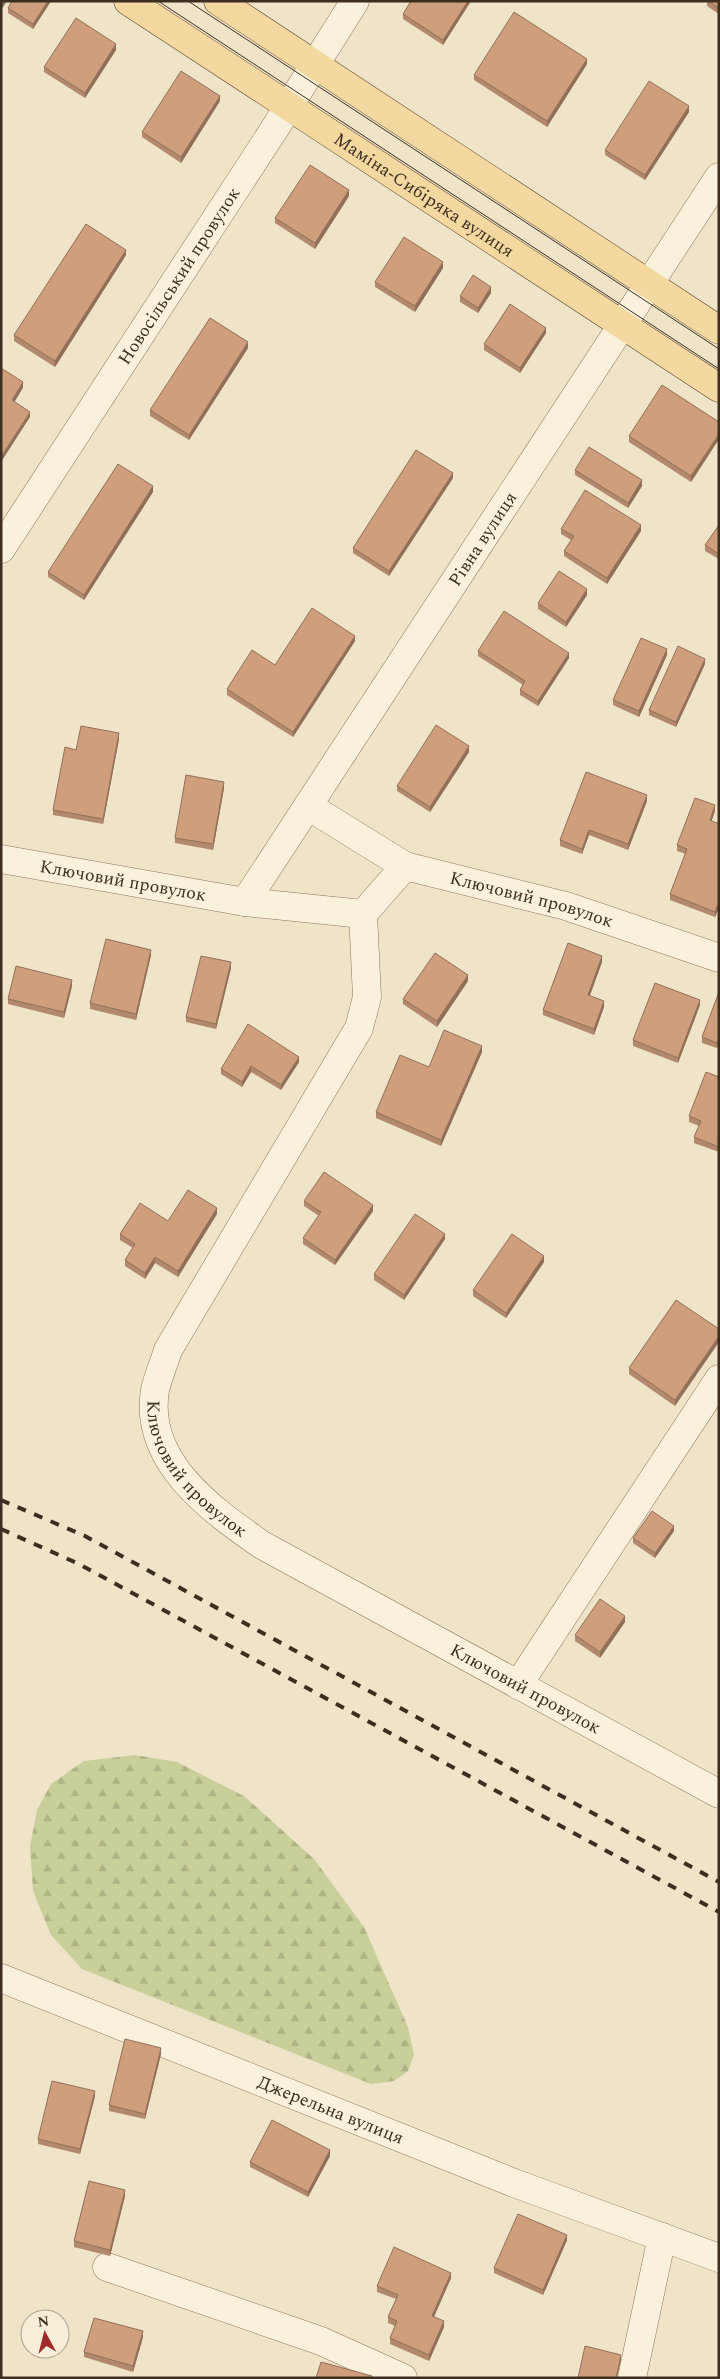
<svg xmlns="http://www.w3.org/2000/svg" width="720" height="2379" font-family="Spectral,serif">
<defs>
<pattern id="forest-firs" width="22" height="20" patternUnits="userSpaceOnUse" patternTransform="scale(1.25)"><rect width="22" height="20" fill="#c9cf9b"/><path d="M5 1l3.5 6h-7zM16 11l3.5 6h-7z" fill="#aeb285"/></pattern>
</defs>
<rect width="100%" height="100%" fill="#f0e4c8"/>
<!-- forest -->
<path fill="url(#forest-firs)" d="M135,1755L177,1762L244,1796L314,1859L364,1927L408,2027L414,2055L408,2071L394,2081L371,2084L82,1969L51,1935L33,1891L30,1846L37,1810L51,1784L84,1761Z"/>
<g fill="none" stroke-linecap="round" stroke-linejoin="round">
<defs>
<g id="minor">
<path id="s1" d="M1,549L277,125L355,1"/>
<path id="s2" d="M308,806L405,866L566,906L719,958"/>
<path id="s3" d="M1,859L245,902L363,914"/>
<path id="s4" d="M405,866L363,914L367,997L359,1028L168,1350C164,1363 158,1377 155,1390C143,1462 212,1510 262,1545L719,1794"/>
<path id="s5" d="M245,902L719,177"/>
<path d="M518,1685L719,1379"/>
<path id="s6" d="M1,1978L514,2183L719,2258"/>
<path d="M107,2267L321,2341L403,2378"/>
<path d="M632,2378L662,2237"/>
</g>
<g id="major">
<path id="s7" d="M128,1L719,388"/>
<path d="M218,1L719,330"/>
</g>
</defs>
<!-- minor casing -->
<use href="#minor" stroke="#8d765c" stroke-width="29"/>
<!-- major casing -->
<use href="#major" stroke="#5b4430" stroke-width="29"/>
<!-- minor -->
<use href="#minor" stroke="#faf1dc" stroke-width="28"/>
<!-- major -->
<use href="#major" stroke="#f3d9a0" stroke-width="28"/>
<!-- tram -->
<path stroke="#3d2e20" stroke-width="1" d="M158,1L719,369
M188,1L719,349"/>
<!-- rail -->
<path stroke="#3d2e20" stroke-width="4" stroke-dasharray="9 9" stroke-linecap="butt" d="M1,1500L85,1536L719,1882
M1,1529L79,1564L719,1912"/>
</g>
<!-- wall -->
<path fill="#b2896c" d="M12,1H51L33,29L8,13V8Z
M471,1L443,45L403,19V14Z
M707,1H719V14L707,6Z
M116,50L85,98L44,72V67Z
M587,64L547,127L474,80V75Z
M220,101L181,163L142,137V132Z
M689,112L645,180L605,155V150Z
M349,196L315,249L275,223V218Z
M126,255L55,367L14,341V335Z
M443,268L415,312L375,287V282Z
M491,293L478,313L460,302V296Z
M546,333L520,373L484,350V344Z
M248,348L189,440L150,416V410Z
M719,422V439L691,482L629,442V436Z
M575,470L642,486L628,508L575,475Z
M453,478L389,576L353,553V548Z
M153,492L84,600L48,577V572Z
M719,525V559L705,551V545Z
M561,529L641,531L607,584L564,556V551L571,540L561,534Z
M587,595L566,627L538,609V603Z
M355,641L293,737L227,695V689L275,665Z
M478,651L569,658L538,706L520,695V690L523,685L478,656Z
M667,655L639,717L613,705V700Z
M705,664L676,727L649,715V710Z
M119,739L103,824L53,815V810L76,750Z
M469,752L430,812L397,791V786Z
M224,788L213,850L175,843V838Z
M647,801L628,850L589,835L582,854L560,846V840Z
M715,811L711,821L719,824V908L715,917L670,900V894L686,854L677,851V845Z
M151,955L136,1020L90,1009V1003Z
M602,962L589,996L604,1007L594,1035L543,1015V1010Z
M231,968L216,1029L186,1022V1017Z
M468,981L437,1027L403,1004V999Z
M72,986L64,1018L8,1004V999Z
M719,992V1043L717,1048L702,1043V1037Z
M700,1005L678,1063L633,1046V1040Z
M482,1052L441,1146L376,1118V1112L429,1067Z
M299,1062L281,1090L251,1072L242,1087L221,1074V1069Z
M719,1077V1152L694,1143V1137L699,1126L689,1122V1116Z
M304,1201L373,1211L335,1265L303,1244V1238L319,1216L304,1206Z
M217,1214L178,1277L155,1263L145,1279L125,1266V1260L133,1248L120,1240V1234L168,1221Z
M445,1239L404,1300L374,1280V1274Z
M544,1262L506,1318L473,1296V1290Z
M676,1300L675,1406L629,1374V1368Z
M674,1531L655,1558L633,1543V1538Z
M625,1622L600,1658L575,1641V1635Z
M161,2054L145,2119L109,2111V2105Z
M95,2096L80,2154L38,2144V2139Z
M330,2156L308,2197L250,2167V2162Z
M125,2196L110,2256L74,2247V2241Z
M567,2240L543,2295L494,2273V2268Z
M451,2278L434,2317L444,2327L429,2361L390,2344V2338L395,2326L388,2323V2317L396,2299L377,2292V2286Z
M143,2337L133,2372L84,2357V2352Z"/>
<!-- shaded-wall -->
<path fill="#916f58" d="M3,1H7L1,10V4Z
M48,1H51L33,29V24Z
M468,1H471L443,45V40Z
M116,44V50L85,98V93Z
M587,59V64L547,127V121Z
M220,96V101L181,163V157Z
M689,106V112L645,180V175Z
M349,190V196L315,249V243Z
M126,250V255L55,367V361Z
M443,262V268L415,312V306Z
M491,287V293L478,313V308Z
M546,328V333L520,373V368Z
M248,342V348L189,440V435Z
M23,382V388L12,406V400Z
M30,412V417L1,462V457Z
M719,434V439L691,482V476Z
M453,473V478L389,576V571Z
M642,480V486L628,508V503Z
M153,486V492L84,600V595Z
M641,525V531L607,584V578Z
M587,589V595L566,627V622Z
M355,636V641L293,737V732Z
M667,649V655L639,717V711Z
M569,653V658L538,706V701Z
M705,659V664L676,727V722Z
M119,733V739L103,824V819Z
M469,746V752L430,812V807Z
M224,782V788L213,850V844Z
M647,795V801L628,850V844Z
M715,805V811L710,826V820Z
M589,830V835L582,854V849Z
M719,902V908L715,917V912Z
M151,950V955L136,1020V1014Z
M602,956V962L588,1001V995Z
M231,962V968L216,1029V1024Z
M468,975V981L437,1027V1021Z
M72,980V986L64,1018V1012Z
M700,1000V1005L678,1063V1058Z
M604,1001V1007L594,1035V1029Z
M719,1038V1043L717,1048V1043Z
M482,1046V1052L441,1146V1140Z
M299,1057V1062L281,1090V1085Z
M251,1066V1072L242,1087V1082Z
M373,1205V1211L335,1265V1260Z
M217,1208V1214L178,1277V1271Z
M445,1234V1239L404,1300V1295Z
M544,1256V1262L506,1318V1313Z
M155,1257V1263L145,1279V1273Z
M719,1336V1342L675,1406V1400Z
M674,1526V1531L655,1558V1553Z
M625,1616V1622L600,1658V1652Z
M161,2048V2054L145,2119V2114Z
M95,2091V2096L80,2154V2149Z
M330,2150V2156L308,2197V2192Z
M125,2190V2196L110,2256V2250Z
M567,2235V2240L543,2295V2290Z
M451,2273V2278L432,2321V2316Z
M444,2321V2327L429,2361V2355Z
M143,2331V2337L133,2372V2366Z
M621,2355V2360L617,2378H616Z"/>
<!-- building -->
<path fill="#cf9f7d" stroke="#916f58" d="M12,1H48L33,24L8,8Z
M411,1H468L443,40L403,14Z
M708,1H719V8Z
M514,12L587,59L547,121L474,75Z
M76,18L116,44L85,93L44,67Z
M181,71L220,96L181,157L142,132Z
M649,81L689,106L645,175L605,150Z
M310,165L349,190L315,243L275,218Z
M86,224L126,250L55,361L14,335Z
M404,237L443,262L415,306L375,282Z
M473,275L491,287L478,308L460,296Z
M510,304L546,328L520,368L484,344Z
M210,318L248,342L189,435L150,410Z
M1,368L23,382L12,400L30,412L1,457Z
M662,385L719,422V434L691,476L629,436Z
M589,447L642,480L628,503L575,470Z
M416,450L453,473L389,571L353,548Z
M118,464L153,486L84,595L48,572Z
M585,490L641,525L607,578L564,551L574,536L561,529Z
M719,525V554L705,545Z
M559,571L587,589L566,622L538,603Z
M312,608L355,636L293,732L227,689L252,650L275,665Z
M504,611L569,653L538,701L520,690L525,681L478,651Z
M641,638L667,649L639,711L613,700Z
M678,646L705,659L676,722L649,710Z
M436,725L469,746L430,807L397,786Z
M81,726L119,733L103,819L53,810L65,747L76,750Z
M586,772L647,795L628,844L589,830L582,849L560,840Z
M186,775L224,782L213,844L175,838Z
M695,798L715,805L710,820L719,824V902L715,912L670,894L687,849L677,845Z
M106,939L151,950L136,1014L90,1003Z
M568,943L602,956L588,995L604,1001L594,1029L543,1010Z
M435,953L468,975L437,1021L403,999Z
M201,956L231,962L216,1024L186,1017Z
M16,966L72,980L64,1012L8,999Z
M655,983L700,1000L678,1058L633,1040Z
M719,992V1038L717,1043L702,1037Z
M248,1024L299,1057L281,1085L251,1066L242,1082L221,1069Z
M444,1030L482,1046L441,1140L376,1112L400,1055L429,1067Z
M706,1072L719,1077V1147L694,1137L701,1121L689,1116Z
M324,1172L373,1205L335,1260L303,1238L321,1212L304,1201Z
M188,1190L217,1208L178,1271L155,1257L145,1273L125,1260L135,1244L120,1234L140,1203L168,1221Z
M415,1214L445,1234L404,1295L374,1274Z
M512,1234L544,1256L506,1313L473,1290Z
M676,1300L719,1329V1336L675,1400L629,1368Z
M652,1511L674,1526L655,1553L633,1538Z
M600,1599L625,1616L600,1652L575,1635Z
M125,2039L161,2048L145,2114L109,2105Z
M52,2081L95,2091L80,2149L38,2139Z
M272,2120L330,2150L308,2192L250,2162Z
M89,2181L125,2190L110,2250L74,2241Z
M518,2214L567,2235L543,2290L494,2268Z
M394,2247L451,2273L432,2316L444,2321L429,2355L390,2338L397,2321L388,2317L398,2295L377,2286Z
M94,2318L143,2331L133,2366L84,2352Z
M585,2346L621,2355L616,2378H578Z
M321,2362L372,2376V2378H316Z"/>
<g text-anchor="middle" stroke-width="5" stroke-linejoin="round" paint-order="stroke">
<!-- street labels -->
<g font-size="18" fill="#3d2e20" stroke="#f7eed8">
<text dy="6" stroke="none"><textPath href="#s7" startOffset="354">Маміна-Сибіряка вулиця</textPath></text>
<text dy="6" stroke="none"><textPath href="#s1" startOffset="326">Новосільський провулок</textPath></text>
<text dy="6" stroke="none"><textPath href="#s5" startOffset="434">Рівна вулиця</textPath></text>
<text dy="6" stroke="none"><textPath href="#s3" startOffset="124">Ключовий провулок</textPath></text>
<text dy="6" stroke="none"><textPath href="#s2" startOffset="245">Ключовий провулок</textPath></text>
<text dy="6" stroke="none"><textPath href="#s4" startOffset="690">Ключовий провулок</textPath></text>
<text dy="6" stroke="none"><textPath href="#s4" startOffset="1095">Ключовий провулок</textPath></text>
<text dy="6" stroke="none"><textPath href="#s6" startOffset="355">Джерельна вулиця</textPath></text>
</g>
</g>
<!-- border -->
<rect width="720" height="2379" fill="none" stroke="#3d2e20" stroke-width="5"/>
<!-- north arrow -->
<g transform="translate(45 2334) rotate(353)"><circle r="24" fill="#f7eed8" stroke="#ada18e"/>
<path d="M0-4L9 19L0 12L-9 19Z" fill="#9e2a2b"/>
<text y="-8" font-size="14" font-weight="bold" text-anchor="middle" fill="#3d2e20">N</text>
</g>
</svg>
